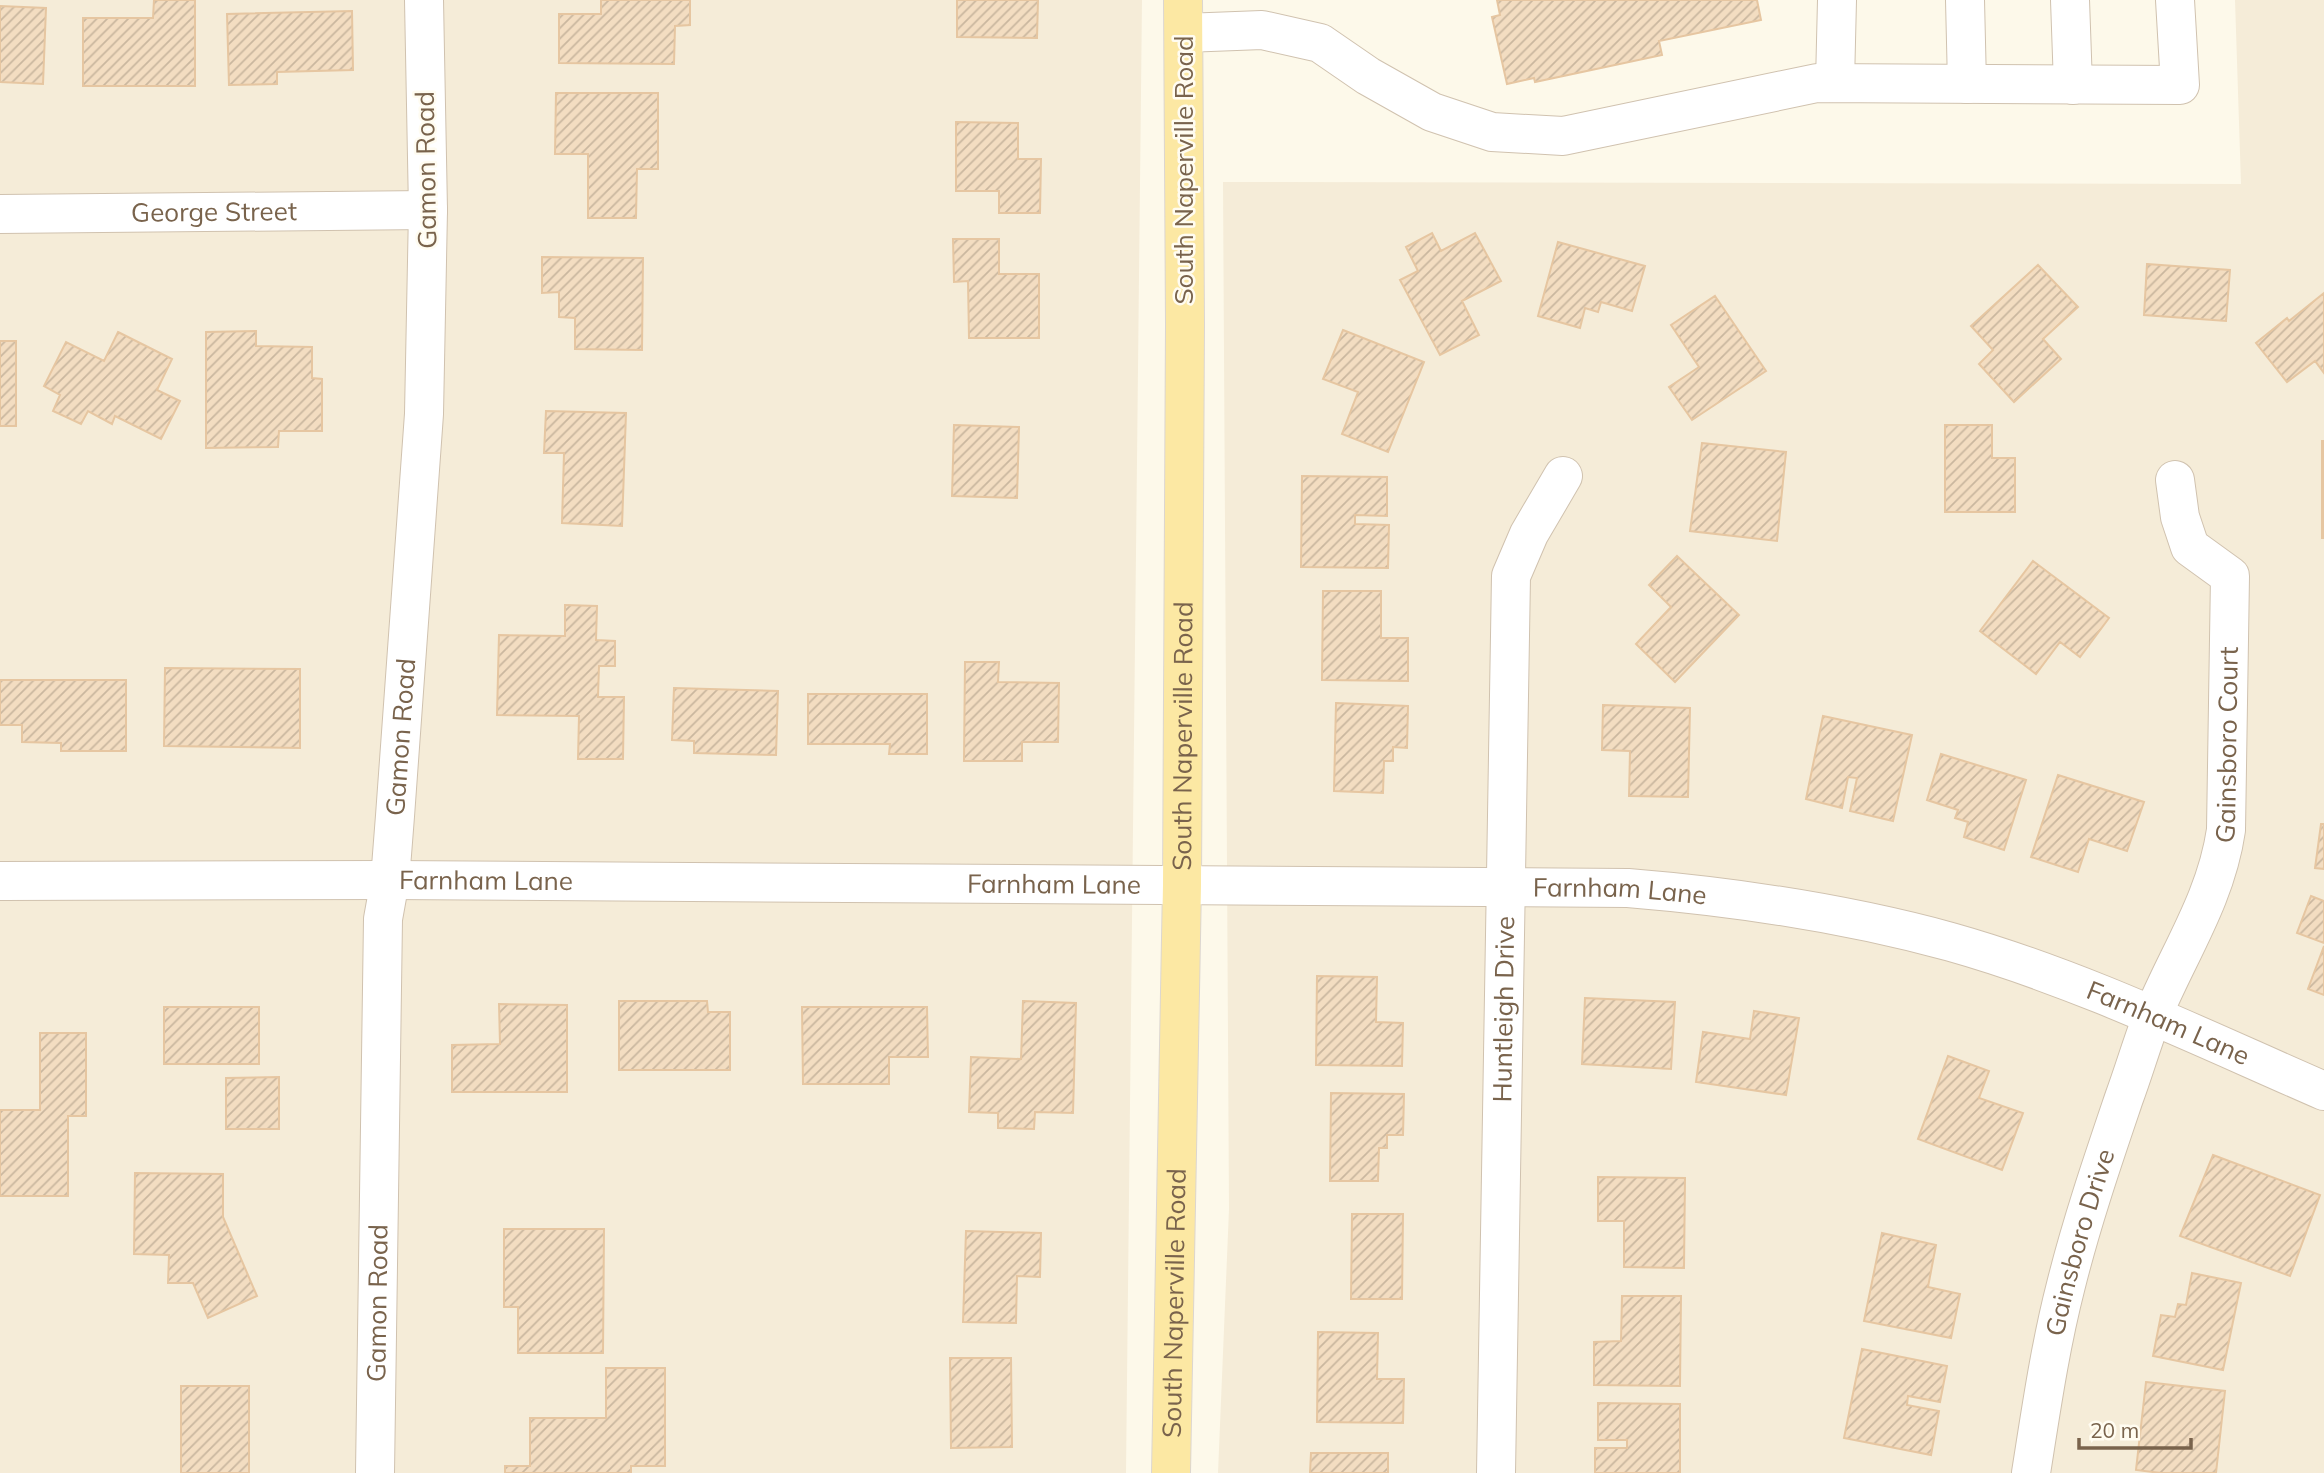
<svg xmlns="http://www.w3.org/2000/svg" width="2324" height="1473" font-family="Mulish,sans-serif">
<defs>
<pattern id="building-hatch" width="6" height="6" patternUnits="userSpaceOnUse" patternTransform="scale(1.75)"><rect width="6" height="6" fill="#f3ddc1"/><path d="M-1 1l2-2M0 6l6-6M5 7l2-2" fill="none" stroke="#cab79f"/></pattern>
</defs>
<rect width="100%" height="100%" fill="#fdf9ea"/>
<!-- residential -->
<path fill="#f5ecd8" d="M0,0H1142L1126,1473H0Z
M2235,0H2324V1473H1218L1229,1209L1223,182L2241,184Z"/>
<!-- building -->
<path fill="url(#building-hatch)" stroke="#e6c6a1" stroke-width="2" d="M154,0H195V86H83V18H153Z
M601,0H690V25L675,26L674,64L559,63V14H601Z
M957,0H1038L1037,38L957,37Z
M1497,0H1757L1761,20L1659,41L1662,55L1535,82L1534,78L1507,84L1492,17L1500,15Z
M0,6L46,8L43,84L0,82Z
M352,11L353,70L277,72V84L229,85L227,14Z
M556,93H658V169H637L636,218H588V154H555Z
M956,122L1018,123V159H1041L1040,213H999V191H956Z
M1432,233L1441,251L1475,233L1501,281L1462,301L1479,335L1440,355L1400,280L1418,271L1406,247Z
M953,239H999V274H1039V338H969L968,281L954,282Z
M1558,242L1645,266L1632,311L1601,302L1598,312L1585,308L1580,328L1538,316Z
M542,257L643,258L642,350L575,349V318L559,317V292L542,293Z
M2147,264L2230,270L2226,321L2144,315Z
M2038,265L2078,307L2043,339L2061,359L2014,402L1979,364L1993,350L1971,326Z
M2324,293V373L2315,361L2287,382L2256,343L2287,318L2289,321Z
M1715,296L1766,371L1692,420L1669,387L1699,367L1671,325Z
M1343,330L1424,362L1388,452L1342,434L1358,392L1323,379Z
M256,331V346L312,347V378L322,379V431H279L278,447L206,448V332Z
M118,332L172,359L157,390L180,401L161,439L115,416L112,424L88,411L81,424L53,411L60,395L44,386L66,342L104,361Z
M0,341H16V426H0Z
M546,411L626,413L622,526L562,523L564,453H544Z
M954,425L1019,427L1017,498L952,496Z
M1945,425H1992V458H2015V512H1945Z
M2322,441H2324V538H2322Z
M1702,443L1786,452L1777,541L1690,531Z
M1302,476L1387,477V516L1355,515V524L1389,525L1388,568L1301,567Z
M1677,556L1739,615L1675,682L1636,644L1671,607L1649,585Z
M2033,561L2109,618L2080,657L2060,642L2036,674L1980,631Z
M1323,591H1381V638H1408V681L1322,680Z
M565,605L597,606L596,640L615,641V666H599L598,697H624L623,759H578L579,716L497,715L499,635L565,636Z
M965,662H999L998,682L1059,683L1058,742H1022V761H964Z
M165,668L300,669V748L164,746Z
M0,680H126V751H61V743L22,742V725H0Z
M674,688L778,691L776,755L694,753V741L672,740Z
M808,694H927V754H889L890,744H808Z
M1336,703L1408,706L1407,748L1393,747V761H1384L1383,793L1334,791Z
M1603,705L1690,708L1688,797L1629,796L1630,751L1602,750Z
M1823,716L1912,735L1893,821L1850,811L1857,778L1848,777L1842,808L1806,799Z
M1941,754L2026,780L2004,850L1964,837L1968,822L1955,818L1958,810L1927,800Z
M2058,775L2144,802L2127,851L2089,839L2078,872L2031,857Z
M2321,824H2324V869L2315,868Z
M2311,896L2324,901V943L2297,933Z
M2324,946V995L2308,989Z
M1317,976L1377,977L1376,1022L1403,1023L1402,1066L1316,1065Z
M1585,998L1675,1002L1671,1069L1582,1064Z
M619,1001H707L708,1012H730V1070H619Z
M1023,1001L1076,1003L1073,1113L1035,1112L1034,1129L998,1128V1113L969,1112L971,1057L1021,1059Z
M499,1004L567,1005V1092H452V1045L500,1044Z
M164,1007H259V1064H164Z
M802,1007H927L928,1057H889V1084H803Z
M1754,1011L1799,1018L1786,1095L1696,1082L1703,1032L1750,1039Z
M40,1033H86V1116H68V1196H0V1110H40Z
M1948,1056L1989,1071L1979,1098L2023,1113L2002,1170L1918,1139Z
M279,1077V1129H226V1078Z
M1331,1093L1404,1094L1403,1135H1387V1148H1379L1378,1181H1330Z
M2213,1155L2320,1195L2290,1276L2180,1236Z
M135,1173L223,1174V1217L257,1296L208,1318L193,1283H168L169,1255L134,1254Z
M1598,1177L1685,1178L1684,1268L1624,1267V1221H1598Z
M1352,1214H1403L1402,1299H1351Z
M504,1229H604L603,1353H518V1307H504Z
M966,1231L1041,1233L1040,1277L1017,1276L1016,1323L963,1322Z
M1882,1233L1936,1245L1928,1287L1960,1294L1951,1338L1864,1321Z
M2192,1273L2241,1283L2223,1370L2153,1356L2161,1315L2175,1317L2178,1304L2186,1305Z
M1622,1296H1681L1680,1386L1594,1385V1342L1621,1341Z
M1318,1332L1378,1333L1377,1379H1404L1403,1423L1317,1422Z
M1862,1349L1947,1366L1940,1402L1908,1396L1907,1405L1939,1411L1931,1455L1844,1438Z
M950,1358H1011L1012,1447L951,1448Z
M606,1368H665V1466H631V1473H505V1466H530V1418H606Z
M2146,1382L2225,1391L2216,1473H2161L2136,1470Z
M181,1386H249V1473H181Z
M1598,1403L1680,1404V1473H1595V1448H1627V1440H1598Z
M1311,1453H1388V1473H1310Z"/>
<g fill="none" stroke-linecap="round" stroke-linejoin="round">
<defs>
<g id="minor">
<path d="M1965,0L1967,84"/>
<path d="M2070,0L2073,85"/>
<path d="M1184,33L1262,30L1320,43L1368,76L1432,112L1492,132L1563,136L1817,83L2180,85L2175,0"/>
<path d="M1835,83L1837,0"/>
<path id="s1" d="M0,214L428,210"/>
<path id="s2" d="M0,881L390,880L1628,888C1737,897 1845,913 1951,942C2079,978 2202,1038 2324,1091"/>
<path id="s3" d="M375,1473L383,919L390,880L395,816L424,414L428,210L424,0"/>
<path id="s4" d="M1496,1473L1511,576L1529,534L1563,476"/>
<path id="s5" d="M2031,1473C2041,1410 2050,1347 2066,1285C2082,1221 2103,1160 2124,1098C2134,1071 2142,1043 2152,1017C2178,954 2216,899 2226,830L2230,576L2190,547L2180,517L2175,480"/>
</g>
<g id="major">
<path id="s6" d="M1171,1473L1182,885L1185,324L1183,0"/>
</g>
</defs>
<!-- minor casing -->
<use href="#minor" stroke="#d0c2af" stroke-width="40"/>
<!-- major casing -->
<use href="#major" stroke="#dcd6d0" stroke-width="40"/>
<!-- minor -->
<use href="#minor" stroke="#fff" stroke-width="38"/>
<!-- major -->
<use href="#major" stroke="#fce8a3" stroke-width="38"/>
</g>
<g text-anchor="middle" stroke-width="5" stroke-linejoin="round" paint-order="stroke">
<!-- street labels -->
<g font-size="26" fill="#79634c" stroke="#fffcf1">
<text transform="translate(426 170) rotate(-91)" y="9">Gamon Road</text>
<text transform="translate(1184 170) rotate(-90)" y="9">South Naperville Road</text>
<text dy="9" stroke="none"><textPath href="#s1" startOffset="214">George Street</textPath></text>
<text dy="9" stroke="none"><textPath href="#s3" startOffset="737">Gamon Road</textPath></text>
<text dy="9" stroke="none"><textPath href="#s6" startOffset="737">South Naperville Road</textPath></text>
<text dy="9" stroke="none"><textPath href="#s5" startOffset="760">Gainsboro Court</textPath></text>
<text dy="9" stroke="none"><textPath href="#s2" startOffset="486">Farnham Lane</textPath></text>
<text dy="9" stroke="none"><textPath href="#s2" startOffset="1054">Farnham Lane</textPath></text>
<text dy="9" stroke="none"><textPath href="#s2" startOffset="1620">Farnham Lane</textPath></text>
<text dy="9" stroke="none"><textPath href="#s4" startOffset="464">Huntleigh Drive</textPath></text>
<text dy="9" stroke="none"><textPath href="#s2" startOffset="2188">Farnham Lane</textPath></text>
<text dy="9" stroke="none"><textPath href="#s5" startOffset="236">Gainsboro Drive</textPath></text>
<text dy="9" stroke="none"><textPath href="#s3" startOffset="170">Gamon Road</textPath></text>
<text dy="9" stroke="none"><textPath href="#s6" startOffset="170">South Naperville Road</textPath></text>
</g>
</g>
<!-- scale -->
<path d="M2079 1438v10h112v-10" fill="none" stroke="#79634c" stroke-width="3.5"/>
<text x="2090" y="1438" font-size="21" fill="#79634c" stroke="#fffcf1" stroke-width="5" paint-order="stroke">20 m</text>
</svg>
